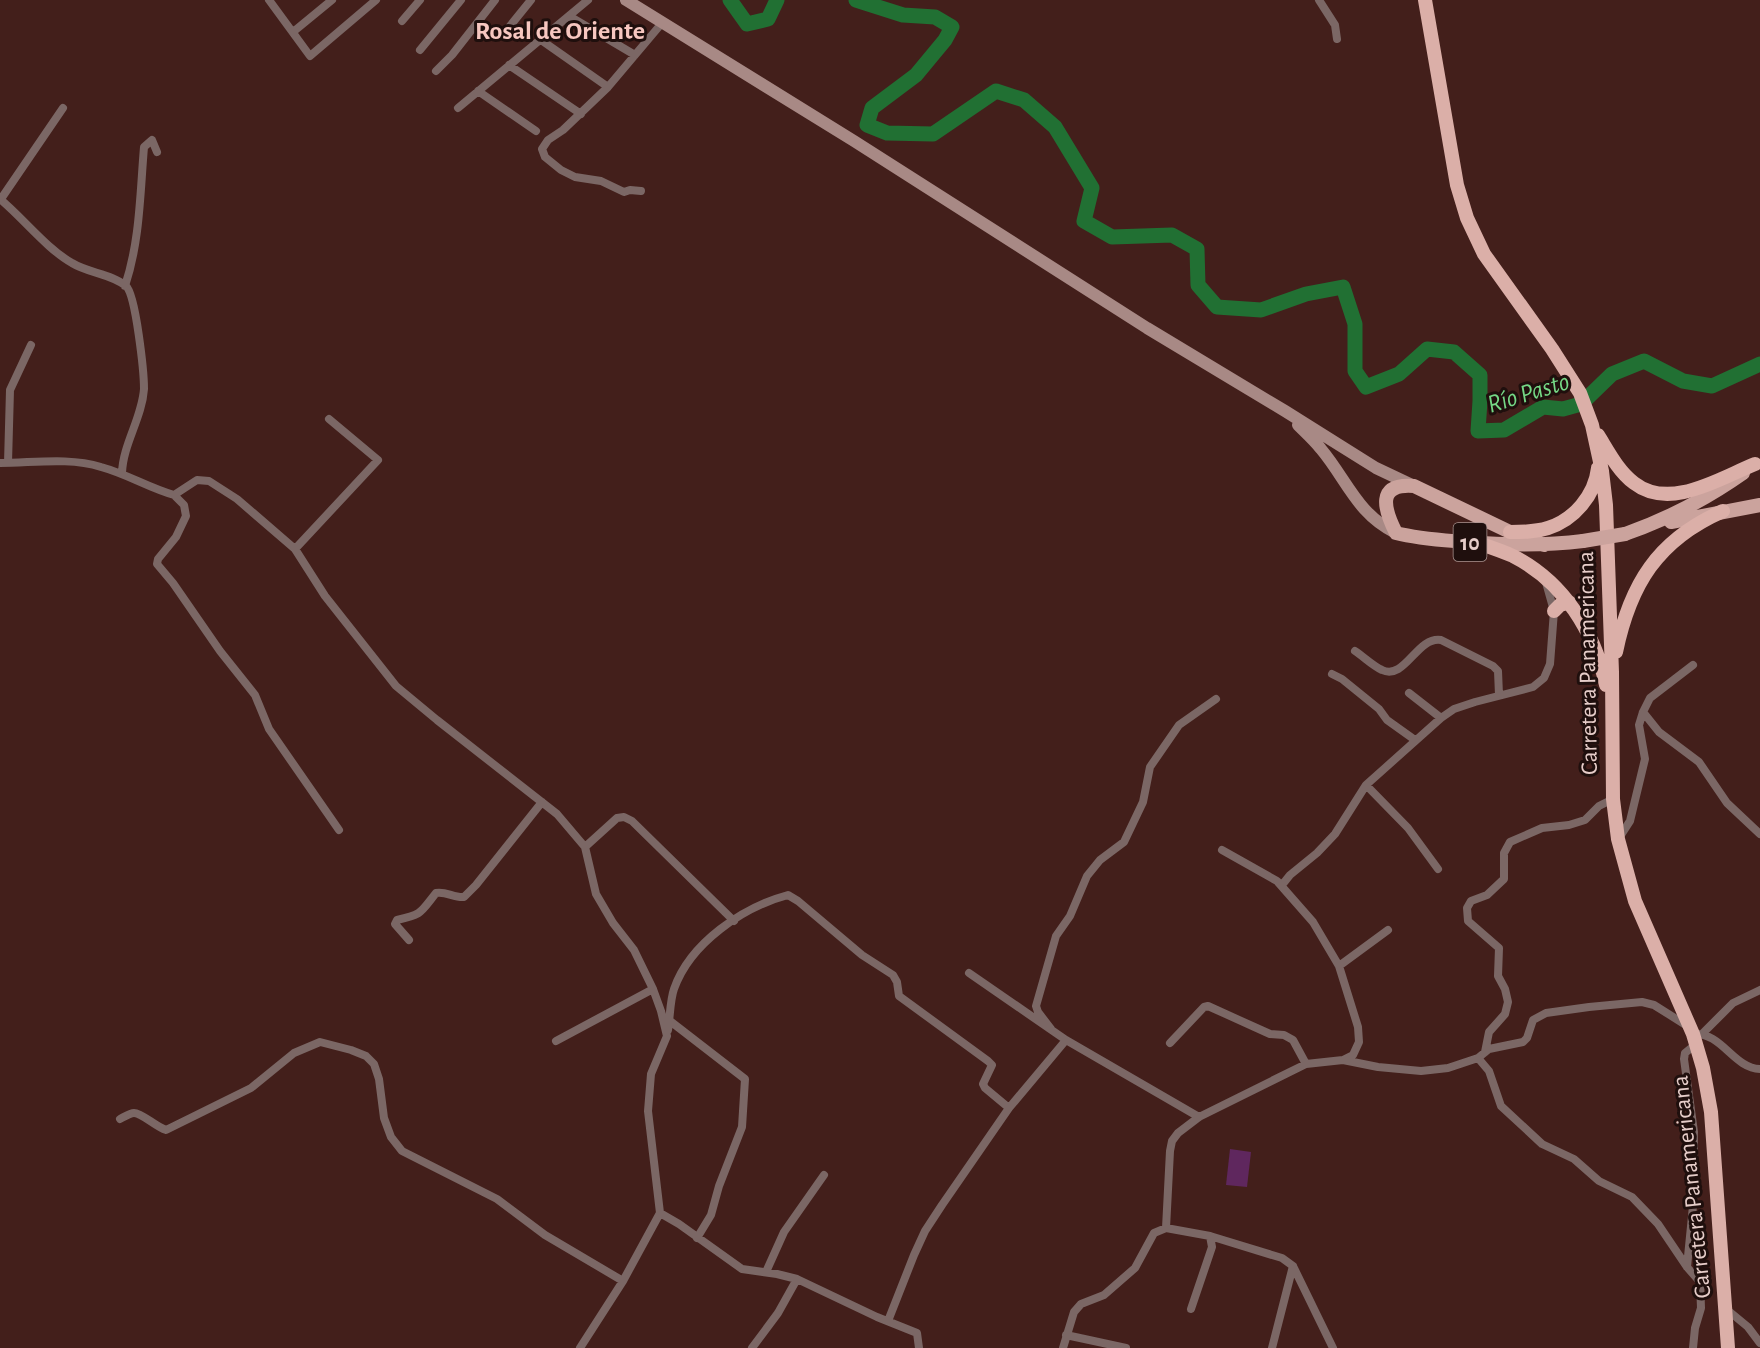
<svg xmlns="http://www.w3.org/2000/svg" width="1760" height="1348" font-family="'Alegreya Sans',sans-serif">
<rect width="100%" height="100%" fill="#431f1b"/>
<!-- green -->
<path fill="#5f275e" d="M1230,1149L1251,1152L1247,1187L1226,1185Z"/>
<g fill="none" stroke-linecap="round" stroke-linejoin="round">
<!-- river -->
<path stroke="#217033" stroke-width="15" d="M730,0L747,24L768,19L777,0
M856,0L903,15L935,17L952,27L945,40L916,75L872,108L867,125L887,133L933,134L996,91L1024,100L1055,127L1092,188L1084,221L1112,237L1172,235L1197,249L1198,285L1217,307L1261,310L1306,294L1343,287L1355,324V371L1366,387L1399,374L1427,349L1454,352L1480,375V401L1478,431L1504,430L1543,407L1563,409L1581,404L1612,374L1644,361L1683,381L1712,386L1760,364"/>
<!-- minor -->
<path stroke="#7b6765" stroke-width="8" d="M269,0L310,56L376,0
M1319,0L1335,25L1337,39
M569,16L635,55
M402,21L420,0
M510,26L531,0
M293,32L332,0
M541,40L608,87
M420,50L461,0
M509,65L581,114
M436,71L452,55L495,0
M478,91L536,131
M458,108L588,0
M641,191L630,190L624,192L601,181L575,177L561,170L545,157L542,149L548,140L563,130L608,87L662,23
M0,199C23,218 47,249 72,263C88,273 112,274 126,286C136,295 144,373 144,389C142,418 123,444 122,473
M1,199L63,108
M125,286C140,241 140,194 144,147L152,140L157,152
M0,463C33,463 69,457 101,467C127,474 149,488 174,495L197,480L209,481L237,499L295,549L325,596L396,686L437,720L557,814L585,847L596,894L613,923L634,950L653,989L661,1011L667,1036L651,1074L648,1111L660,1213L623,1281L580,1348
M8,463L10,390L31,345
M174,495L184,505L186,516L176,537L158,559L157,564L173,583L220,651L255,695L269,729L339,830
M295,549L378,460L329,419
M1355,651C1364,657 1373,666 1382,670C1405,681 1417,636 1441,640L1493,666L1498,671L1499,695
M1332,674L1342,679L1379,709L1387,720L1415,740
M1409,693L1441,718
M1643,712L1659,732L1699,762L1727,803L1760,834
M1366,785L1408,828L1438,869
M1619,838L1630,821L1645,759L1639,725L1643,712L1650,698L1693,665
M585,847L617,818L624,817L632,821L734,921
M1222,850L1277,881L1313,922L1339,966L1358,1027L1359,1042L1353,1055L1343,1060
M1282,885L1290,875L1317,853L1335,834L1366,785L1441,718L1454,709L1475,702L1533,687L1544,678L1550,664L1554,611L1545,579
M409,940L395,924L397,920C423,914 420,913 436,893C446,891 454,898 464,897L476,885L542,802
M1339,966L1388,930
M969,973L1066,1040L1199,1117
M670,1021L745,1079L742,1127L719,1186L711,1215L697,1238
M1051,1029L1038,1012L1036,1006L1056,936L1070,916L1087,876L1100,860L1124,842L1143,802L1150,767L1179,725L1216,699
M668,1030C670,1018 670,1000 674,989C690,943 743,907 788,895L798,901L862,955L893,975L897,982L899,996L988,1061L992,1065L983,1084L985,1088L1009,1108
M1703,1033L1733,1003L1760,990
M1693,1034C1722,1032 1733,1068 1760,1069
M556,1041L653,989
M1170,1043L1204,1007L1208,1006L1270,1034L1284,1035L1293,1040L1306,1064
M1485,1052L1489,1032L1505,1014L1508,1002L1505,989L1498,976L1499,948L1468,921L1467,908L1471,901L1487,895L1504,879V853L1510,842L1542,828L1569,825L1585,820L1599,806L1613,799
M1478,1058L1489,1071L1501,1106L1542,1144L1574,1159L1599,1181L1632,1197L1658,1224L1687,1267L1700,1282L1701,1308L1695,1328L1693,1348
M120,1119C124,1117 130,1113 134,1113C142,1113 156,1127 166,1130L251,1088L294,1053L320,1042L351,1050L366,1056L374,1064L379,1079L384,1118L391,1137L402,1151L497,1199L545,1235L623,1281
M660,1213L679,1224L742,1269L777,1274L797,1279L877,1317L917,1333L919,1348
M1166,1228L1170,1151L1172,1141L1178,1133L1199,1117L1306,1064L1343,1060L1378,1067L1421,1071L1448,1068L1478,1058L1489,1049L1523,1042L1527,1038L1533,1020L1546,1013L1589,1007L1642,1002L1654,1005L1689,1027
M1687,1267L1693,1206L1694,1132L1684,1059L1685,1053L1696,1044
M766,1272L784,1232L824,1175
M1725,1308L1748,1327L1760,1343
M1191,1309L1212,1247L1210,1236
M888,1321L914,1255L925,1231L942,1205L1009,1108L1066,1040
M1066,1335L1126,1348
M752,1348L778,1313L797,1279
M1063,1348L1074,1312L1081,1304L1104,1295L1135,1268L1154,1233L1166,1228L1210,1236L1282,1258L1293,1266L1333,1348
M1272,1348L1293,1266"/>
<!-- secondary -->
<path stroke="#a88985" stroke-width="12" d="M626,0L854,141L1147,328L1285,411L1376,468L1414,486
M1298,425C1306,433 1314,440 1321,449C1347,480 1357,514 1396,533"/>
<!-- primary -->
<path stroke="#cba39d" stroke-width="14" d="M1671,522L1760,505
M1625,534C1668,519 1706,499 1743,473
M1544,545L1510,532L1414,486C1376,483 1384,509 1396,533C1419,539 1442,540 1466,542C1505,545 1544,546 1583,541"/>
<!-- trunk -->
<path stroke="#dbafa8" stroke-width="14" d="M1425,0L1457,185L1467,218L1484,254L1552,349L1580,393L1592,425L1602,471L1606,505L1612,672L1613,799L1618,839L1635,901L1693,1034L1703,1068L1711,1112L1728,1348
M1598,435C1608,451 1618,471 1634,483C1670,511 1720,478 1755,464
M1510,532C1523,532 1536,532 1548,528C1574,520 1595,495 1598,468
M1478,543C1490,547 1502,551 1513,556C1564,582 1594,631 1606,685
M1554,611L1560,605L1569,602
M1616,652C1630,585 1657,540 1723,511"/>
<!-- primary-bridge -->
<path stroke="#cba39d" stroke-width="14" d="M1583,541L1625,534"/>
</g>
<g text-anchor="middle" stroke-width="6" stroke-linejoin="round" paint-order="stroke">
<!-- shield labels -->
<rect fill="#1f0f0d" stroke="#aa9491" stroke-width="1.5" x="1453.5" y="523" width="33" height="38" rx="4.5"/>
<g font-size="22" font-weight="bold" fill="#e6cdc9">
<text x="1470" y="550">10</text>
</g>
<!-- street labels -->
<g font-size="24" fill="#e6cdc9" stroke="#1f0f0d">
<text transform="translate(1587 663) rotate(-91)" y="8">Carretera Panamericana</text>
<text transform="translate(1691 1187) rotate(-96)" y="8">Carretera Panamericana</text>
</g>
<!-- neighbourhood labels -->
<g font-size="26" font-weight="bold" fill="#f7c7c0" stroke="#1f0f0d">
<text x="560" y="39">Rosal de Oriente</text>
</g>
<!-- water labels -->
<g font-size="26" font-style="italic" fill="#75d885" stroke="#1f0f0d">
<text transform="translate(1528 392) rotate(-17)" y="9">Río Pasto</text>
</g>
</g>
</svg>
